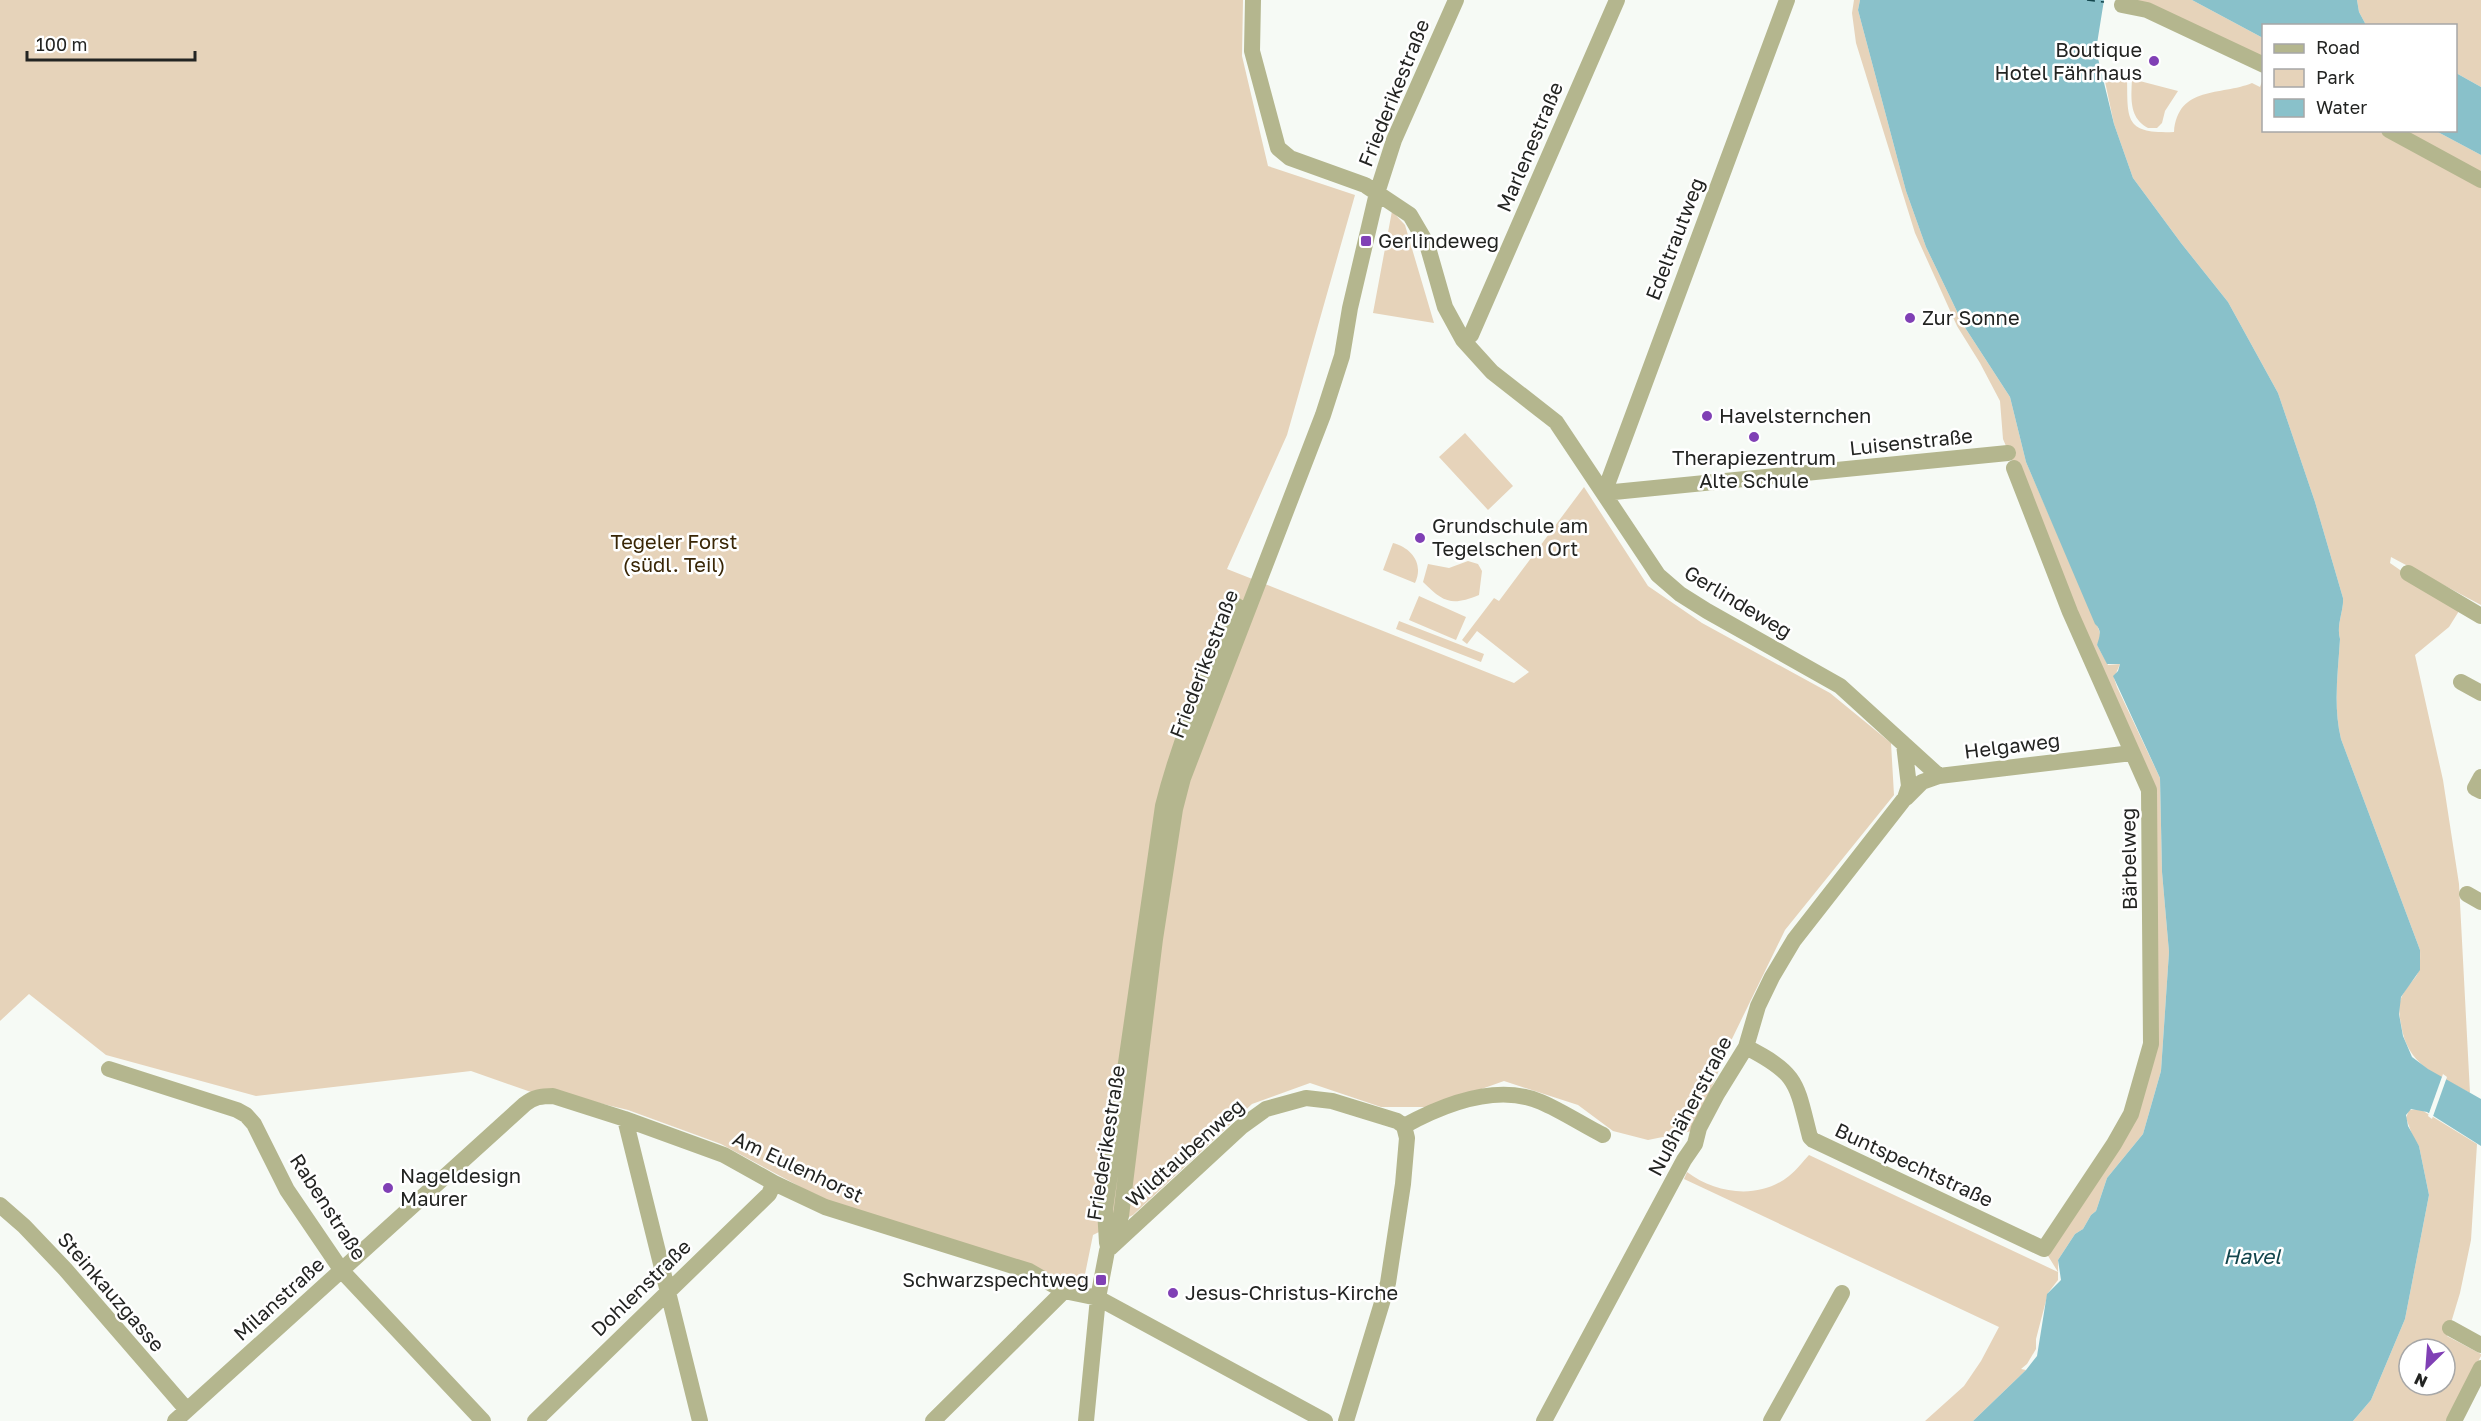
<svg xmlns="http://www.w3.org/2000/svg" width="2481" height="1421" font-family="'Golos Text',sans-serif">
<rect width="100%" height="100%" fill="#f6faf5"/>
<!-- green -->
<path fill="#e6d3ba" fill-rule="evenodd" d="M0,0H1243L1242,56L1268,166L1355,195L1287,435L1227,569L1514,683L1529,672L1477,631L1467,644L1462,640L1494,598L1499,601L1584,487L1648,586L1702,623L1830,693L1891,743L1894,795L1785,930L1730,1043L1701,1114L1692,1131L1648,1140L1613,1131L1578,1105L1504,1081L1431,1107H1381L1310,1083L1252,1104L1133,1215L1093,1235L1082,1289L864,1217L808,1191L721,1144L628,1110L553,1092H531L471,1071L256,1096L106,1055L29,994L0,1021Z
M1854,0H1860L1858,10L1906,191L1926,247L1964,326L2010,397L2026,462L2099,630L2101,638L2097,645L2108,665L2120,664L2114,678L2117,687L2160,778L2162,872L2169,952L2161,1071L2143,1134L2107,1178L2096,1211L2091,1215L2083,1229L2075,1234L2058,1260V1280L2048,1293L2036,1339V1349L2027,1364L2021,1369L2026,1370L1973,1421H1925L1964,1386L1981,1361L1999,1327L1684,1179L1687,1172C1716,1194 1759,1200 1789,1176C1797,1170 1803,1161 1809,1155L2058,1272L2045,1251L2143,1095L2151,789L2003,439L2000,401L1980,363L1957,326L1915,233L1856,43L1852,13Z
M2135,0H2192L2263,38V65Z
M2357,0H2481V87L2456,73V26L2366,25L2359,12Z
M2103,72L2127,75C2128,119 2123,134 2174,132C2178,85 2221,96 2252,83L2260,87L2263,79L2264,130L2378,131L2481,185V605L2391,557L2390,563L2459,611L2449,627L2415,655L2443,780L2459,884L2470,1093C2436,1074 2407,1066 2401,1024C2399,1015 2398,1003 2402,996C2415,973 2421,981 2420,950L2341,739C2333,706 2338,673 2340,639C2336,625 2344,611 2343,598L2315,502L2278,393L2228,302L2181,243L2133,178L2114,124Z
M2132,79L2178,91L2165,111L2162,123L2157,128H2148C2129,118 2131,98 2132,79Z
M2389,131H2436L2481,155V180Z
M1392,211L1405,225L1434,323L1373,313Z
M1465,433L1513,486L1488,510L1439,457Z
M1393,543C1412,548 1424,564 1415,583L1383,570Z
M1468,561L1478,564L1482,571L1479,595C1452,606 1444,603 1423,582L1428,564L1449,568Z
M1419,596L1466,617L1456,640L1409,620Z
M1399,621L1484,654L1481,662L1396,629Z
M2420,1109L2477,1144L2471,1240L2460,1293L2447,1336L2481,1354V1356L2447,1421H2353L2371,1400L2405,1319L2429,1195L2419,1146L2413,1137L2406,1118L2409,1110ZM2409,1349H2445V1385H2409Z"/>
<!-- water -->
<path fill="#89c1ca" d="M1860,0H2104L2096,50L2114,124L2133,178L2181,243L2228,302L2278,393L2315,502L2343,598C2344,611 2336,625 2340,639C2338,673 2333,706 2341,739L2420,950V970L2401,997L2399,1014L2403,1036L2412,1057L2428,1069L2481,1099V1146L2427,1112L2411,1109L2406,1115L2408,1126L2419,1146L2429,1195L2405,1319L2371,1400L2353,1421H1973L2026,1370L2037,1356L2047,1294L2061,1280L2058,1260L2075,1234L2083,1229L2091,1215L2096,1211L2107,1178L2143,1134L2161,1071L2169,952L2162,872L2160,778L2113,676L2118,671L2120,664H2107L2097,645C2099,637 2103,631 2095,624L2026,462L2010,397L1964,326L1926,247L1906,191L1858,10Z
M2192,0H2357L2359,12L2366,25L2264,26L2263,38Z
M2456,73L2481,87V155L2436,131L2456,130Z"/>
<!-- pier -->
<path fill="#f6faf5" d="M2443,1074L2447,1077L2432,1119L2428,1116Z"/>
<g fill="none" stroke-linecap="round" stroke-linejoin="round">
<!-- ferry -->
<path stroke="#13464d" stroke-width="1.5" stroke-dasharray="8 6" stroke-linecap="butt" d="M2087,0L2104,2"/>
<!-- minor -->
<path stroke="#b4b68e" stroke-width="16" d="M1253,0L1252,51L1278,148L1290,158L1365,185L1410,215L1427,244L1445,307L1463,340L1492,372L1556,422L1658,575L1680,594L1707,611L1840,686L1939,776
M2122,5L2147,10L2264,65
M2389,130L2481,180
M1463,340L1471,335L1617,0
M1604,493L1787,0
M1604,493L2008,453
M2408,573L2481,616
M2461,682L2481,693
M2481,777L2475,788L2481,791
M1906,798L1922,782L1939,776L2132,753
M2467,894L2481,902
M1746,1047C1799,1074 1796,1083 1810,1137L1813,1140L2044,1249L2114,1144L2131,1114L2151,1044L2149,790L2070,612L2014,468
M109,1069L237,1110L246,1115L254,1124L287,1190L342,1271L483,1421
M625,1119L700,1421
M1404,1126C1444,1104 1497,1083 1541,1102C1562,1111 1583,1125 1603,1135
M0,1205L24,1226L65,1269L187,1410
M1107,1243L1105,1209L1163,806C1180,737 1210,671 1237,606
M1110,1248L1241,1127L1266,1109L1306,1098L1332,1101L1397,1121L1404,1126
M2450,1328L2481,1345
M175,1421L525,1104C534,1097 541,1096 553,1096L625,1119L724,1155L774,1183L825,1207L1029,1271L1064,1291L1098,1298L1325,1421
M535,1421L769,1194L774,1183
M933,1421L1064,1291
M1086,1421L1098,1298L1107,1251L1121,1216L1155,939L1175,809L1183,778L1323,415L1342,356L1350,308L1377,193L1394,140L1456,0
M1346,1421L1388,1283L1403,1184L1407,1138L1404,1126
M1544,1421L1684,1160L1695,1144L1699,1128L1717,1094L1746,1047L1758,1006L1772,977L1794,940L1905,798L1909,786L1904,744
M1771,1421L1842,1293
M2454,1421L2481,1368"/>
</g>
<!-- markers -->
<g fill="#8040b5" stroke="#fff" stroke-width="2">
<circle cx="2154" cy="61" r="6"/>
<rect x="1360" y="235" width="12" height="12" rx="3"/>
<circle cx="1910" cy="318" r="6"/>
<circle cx="1707" cy="416" r="6"/>
<circle cx="1754" cy="437" r="6"/>
<circle cx="1420" cy="538" r="6"/>
<circle cx="388" cy="1188" r="6"/>
<rect x="1095" y="1274" width="12" height="12" rx="3"/>
<circle cx="1173" cy="1293" r="6"/>
</g>
<g text-anchor="middle" stroke-width="5" stroke-linejoin="round" paint-order="stroke">
<!-- poi labels -->
<g font-size="20" fill="#232422" stroke="#fff" text-anchor="start">
<text x="2142" y="57" text-anchor="end">Boutique<tspan x="2142" dy="23">Hotel Fährhaus</tspan></text>
<text x="1378" y="248">Gerlindeweg</text>
<text x="1922" y="325">Zur Sonne</text>
<text x="1719" y="423">Havelsternchen</text>
<text x="1754" y="465" text-anchor="middle">Therapiezentrum<tspan x="1754" dy="23">Alte Schule</tspan></text>
<text x="1432" y="533">Grundschule am<tspan x="1432" dy="23">Tegelschen Ort</tspan></text>
<text x="400" y="1183">Nageldesign<tspan x="400" dy="23">Maurer</tspan></text>
<text x="1089" y="1287" text-anchor="end">Schwarzspechtweg</text>
<text x="1185" y="1300">Jesus-Christus-Kirche</text>
</g>
<!-- street labels -->
<g font-size="20" fill="#232422" stroke="#fff">
<text transform="translate(1394 93) rotate(-68)" y="7">Friederikestraße</text>
<text transform="translate(1530 147) rotate(-67)" y="7">Marlenestraße</text>
<text transform="translate(1675 239) rotate(-69)" y="7">Edeltrautweg</text>
<text transform="translate(1911 442) rotate(-6)" y="7">Luisenstraße</text>
<text transform="translate(1738 602) rotate(31)" y="7">Gerlindeweg</text>
<text transform="translate(1204 664) rotate(-69)" y="7">Friederikestraße</text>
<text transform="translate(2012 746) rotate(-7)" y="7">Helgaweg</text>
<text transform="translate(2129 859) rotate(-91)" y="7">Bärbelweg</text>
<text transform="translate(1690 1106) rotate(-62)" y="7">Nußhäherstraße</text>
<text transform="translate(1106 1143) rotate(-81)" y="7">Friederikestraße</text>
<text transform="translate(1185 1153) rotate(-42)" y="7">Wildtaubenweg</text>
<text transform="translate(1914 1165) rotate(25)" y="7">Buntspechtstraße</text>
<text transform="translate(798 1167) rotate(25)" y="7">Am Eulenhorst</text>
<text transform="translate(328 1207) rotate(57)" y="7">Rabenstraße</text>
<text transform="translate(641 1288) rotate(-44)" y="7">Dohlenstraße</text>
<text transform="translate(111 1292) rotate(49)" y="7">Steinkauzgasse</text>
<text transform="translate(279 1299) rotate(-42)" y="7">Milanstraße</text>
</g>
<!-- park labels -->
<g font-size="20" fill="#392606" stroke="#fff">
<text x="674" y="549">Tegeler Forst<tspan x="674" dy="23">(südl. Teil)</tspan></text>
</g>
<!-- water labels -->
<g font-size="21" font-style="italic" fill="#13464d" stroke="#fff">
<text x="2252" y="1264">Havel</text>
</g>
</g>
<!-- legend -->
<rect x="2262" y="24" width="195" height="108" fill="#ffffff" stroke="#a7a7a7" stroke-width="1.5"/>
<rect x="2274" y="44" width="30" height="9" fill="#b4b68e" stroke="#a7a7a7" stroke-width="1.5"/>
<text x="2316" y="54" font-size="18" fill="#232422">Road</text>
<rect x="2274" y="69" width="30" height="18" fill="#e6d3ba" stroke="#a7a7a7" stroke-width="1.5"/>
<text x="2316" y="84" font-size="18" fill="#232422">Park</text>
<rect x="2274" y="99" width="30" height="18" fill="#89c1ca" stroke="#a7a7a7" stroke-width="1.5"/>
<text x="2316" y="114" font-size="18" fill="#232422">Water</text>
<!-- north arrow -->
<g transform="translate(2427 1367) rotate(205)"><circle r="28" fill="#ffffff" stroke="#a7a7a7" stroke-width="1.5"/>
<path d="M0-4.5L10 22L0 15L-10 22Z" fill="#8040b5"/>
<text y="-9" font-size="16" font-weight="bold" text-anchor="middle" fill="#232422">N</text>
</g>
<!-- scale -->
<path d="M27 51v9h168v-9" fill="none" stroke="#232422" stroke-width="3"/>
<text x="36" y="51" font-size="18" fill="#232422" stroke="#ffffff" stroke-width="4.5" paint-order="stroke">100 m</text>
</svg>
